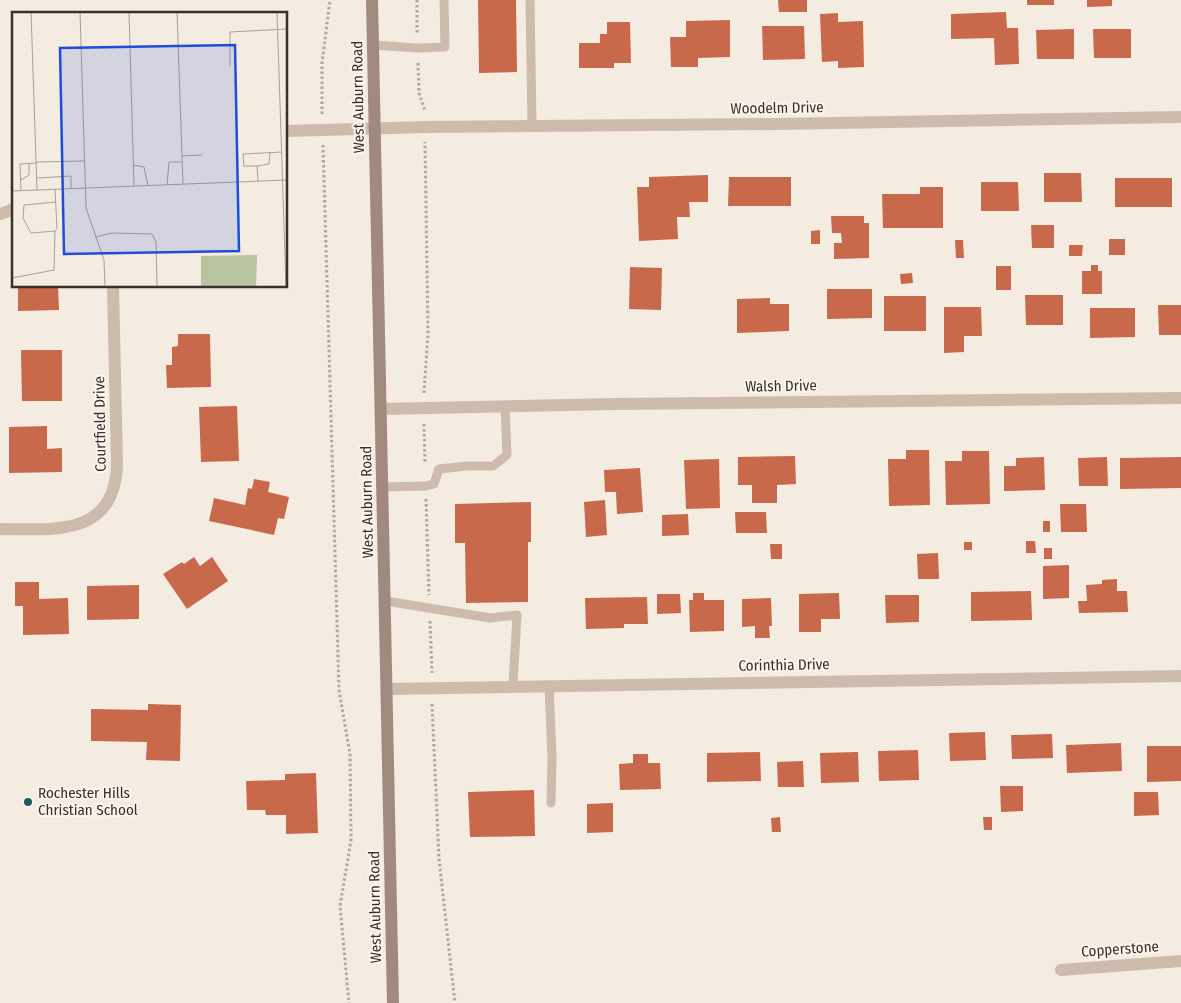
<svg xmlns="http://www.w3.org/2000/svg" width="1181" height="1003" font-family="'Fira Sans Condensed',sans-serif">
<rect width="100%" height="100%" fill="#f4ebe1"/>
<!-- building -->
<path fill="#c8694b" d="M478,0H516L517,72L479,73Z
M778,0H807V12H779Z
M1027,0H1054V5H1027Z
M1087,0H1112V6L1087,7Z
M1006,12L1007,28H1018L1019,64L995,65L994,38L951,39V14Z
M838,13V22L863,21L864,67L838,68V61L822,62L820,14Z
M730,20V57L698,58V67H671L670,37H686V21Z
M607,22H630L631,63H614V68H579V43H600V34H607Z
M762,26H804L805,59L763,60Z
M1074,29V59H1037L1036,30Z
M1093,29H1131V58H1094Z
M1044,173H1081L1082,202H1044Z
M708,175V202H689L690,217H677L678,239L639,241L637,187H649V177Z
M729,177H791V206H728Z
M1115,178H1172V207H1115Z
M981,182H1018L1019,211H981Z
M920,187H943V228H883L882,194H920Z
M831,216H864V223H869V258L834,259V243H842L841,233H832Z
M1031,225H1054V248H1032Z
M820,230V244H811V231Z
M1109,239H1125V255H1109Z
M955,240H963L964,258H956Z
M1069,245H1083L1082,256H1069Z
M1091,265H1098V271H1102V294H1082V271H1091Z
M996,266H1011V290H996Z
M630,267L662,268L661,310L629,309Z
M912,273L913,283L901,284L900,274Z
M18,286H58L59,310L18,311Z
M827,289H872V318L827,319Z
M1025,295H1063V325H1026Z
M884,296H926V331H884Z
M770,298V304H789V331L737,333V299Z
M1158,305H1181V335H1159Z
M944,307H981L982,336H964V352L944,353Z
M1090,308H1135V337L1090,338Z
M178,334H210L211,387L167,388L166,365H172V347L178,346Z
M21,350H62V401H22Z
M237,406L239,461L201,462L199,407Z
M47,426V449L62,448V472L9,473V427Z
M906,450H929L930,505L889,506L888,459H906Z
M962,451H989L990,504L946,505L945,461H962Z
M795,456L796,484L777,485V503H752V485H738V457Z
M1044,457L1045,490L1004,491V466H1016V458Z
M1107,457L1108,486H1079L1078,458Z
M1181,457V488L1120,489V458Z
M719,459L720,508L686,509L684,460Z
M640,468L643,512L617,514L616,492H605L604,470Z
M254,479L270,482L268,492L289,497L284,519L278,518L274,535L209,521L214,498L245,505L248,488L252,489Z
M605,500L607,535L586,537L584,502Z
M531,502V542H528V602L466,603L465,543H455V504Z
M1060,504H1086L1087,532H1061Z
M735,512H766L767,533H736Z
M688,514L689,535L662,536V515Z
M1043,521H1050V532H1043Z
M1026,541H1035L1036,553H1026Z
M964,542H972V550H964Z
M770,544H782V559H771Z
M1044,548H1052V559H1044Z
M938,553L939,579H918L917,554Z
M194,557L200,566L212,557L228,581L187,609L163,574L182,562L184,564Z
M1069,565V598L1043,599V566Z
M1117,579V591H1127L1128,612L1079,613L1078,601H1087L1086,585L1102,584V580Z
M15,582H39V599L68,598L69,634L23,635V606H15Z
M139,585V619L87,620V586Z
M1031,591L1032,620L971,621V592Z
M693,593H704V600H724V631L690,632L689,600H693Z
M839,593L840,619H821V632H799V594Z
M657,594H680L681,613L657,614Z
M885,595H919V622L886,623Z
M647,597L648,624H624V628L586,629L585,598Z
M771,598L772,626H769L770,638H755V626L742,627V599Z
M148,704L181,705L180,761L146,760L147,742L91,741V709L148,710Z
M985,732L986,760L950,761L949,733Z
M1052,734L1053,758L1012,759L1011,735Z
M1121,743L1122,771L1067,773L1066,745Z
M1147,746H1181V781L1147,782Z
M918,750L919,780L879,781L878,751Z
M760,752L761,781L707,782V753Z
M858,752L859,782L821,783L820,753Z
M633,754H648V763H660L661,789L620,790L619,764L633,763Z
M803,761L804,787H778L777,762Z
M316,773L318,833L286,834V815H266L265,810H247L246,781L285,780V774Z
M1000,786H1023V811L1001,812Z
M534,790L535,836L470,837L468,792Z
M1134,792H1158L1159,815L1134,816Z
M613,803V832L587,833V804Z
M780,817L781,832H772L771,818Z
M983,817H992V830H984Z"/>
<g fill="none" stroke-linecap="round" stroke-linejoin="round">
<!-- path -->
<path stroke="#b9a596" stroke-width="3" stroke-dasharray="2.5 2.5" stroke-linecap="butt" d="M417,0V34
M418,63L419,93L425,111
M322,114V63L330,0
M323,145L339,690L350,754L351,840L340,906L349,1003
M424,393L428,333L425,142
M424,424L425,463
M426,499L429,595
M430,621L432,673
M432,704L439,859L455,1003"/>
<!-- lane -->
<path stroke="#cdbbac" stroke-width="9" d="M530,0L532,125
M373,45L418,48L445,47L444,0
M383,487L426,486L434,484L439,469L467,466H493L507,455L505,406
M386,601L490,618L517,615L513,685
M549,685L552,757L551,803"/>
<!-- street -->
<path stroke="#cdbbac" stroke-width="12" d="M286,131L426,127L777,124L1181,117
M0,214L14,209
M382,409L616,404L1181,398
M0,529C53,529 114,538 117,465L113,286
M388,689L1181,676
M1061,970L1181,961"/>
<!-- secondary -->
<path stroke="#a18a7d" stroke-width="12" d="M372,0L393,1003"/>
</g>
<!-- markers -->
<circle fill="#1f5a5e" stroke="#fbf5ee" stroke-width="2" cx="28" cy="802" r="5"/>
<g text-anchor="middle" stroke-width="4" stroke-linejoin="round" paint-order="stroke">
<!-- street labels -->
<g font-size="15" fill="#3b302b" stroke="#fbf5ee">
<text transform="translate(358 97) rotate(-91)" y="5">West Auburn Road</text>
<text transform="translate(777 108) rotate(-1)" y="5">Woodelm Drive</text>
<text transform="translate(781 386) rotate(-1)" y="5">Walsh Drive</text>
<text transform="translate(100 424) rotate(-91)" y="5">Courtfield Drive</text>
<text transform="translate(367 502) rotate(-91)" y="5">West Auburn Road</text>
<text transform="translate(784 665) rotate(-1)" y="5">Corinthia Drive</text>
<text transform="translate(375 907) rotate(-91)" y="5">West Auburn Road</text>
<text transform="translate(1120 949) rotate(-4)" y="5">Copperstone</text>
</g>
<!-- poi labels -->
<g font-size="15" fill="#3b302b" stroke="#fbf5ee" text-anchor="start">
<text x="38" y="798">Rochester Hills<tspan x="38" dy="17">Christian School</tspan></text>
</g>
</g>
<!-- overview -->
<g transform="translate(12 12)">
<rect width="275" height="275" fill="#f4ebe1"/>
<path d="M245,243L244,275H189V244Z" fill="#b8c4a0"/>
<path fill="none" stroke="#aaa098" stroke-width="1" d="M19,0L25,178M68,0L74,196L92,248L93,275M117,0L122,174M165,0L171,172M265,0L274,275M218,54V20L275,17M170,144L190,143M24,150L72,149M121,153L132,155L136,174M245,154L257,152L258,141M25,166L59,164V177M9,168L17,163V151M246,170L245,154H232L231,142L270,140M155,173L157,150H170M43,177L45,216L43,219L19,221L11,206L12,193L44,190M0,179L275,168M9,179L8,152L24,151M83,225L100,221L140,222L144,230L145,275M0,266L42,258L43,219"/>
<path fill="#1d4ed8" fill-opacity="0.15" stroke="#1d4ed8" stroke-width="2.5" d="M223,33L227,239L52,242L48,36Z"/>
<rect width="275" height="275" fill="none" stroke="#3b302b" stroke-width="2.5"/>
</g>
</svg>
